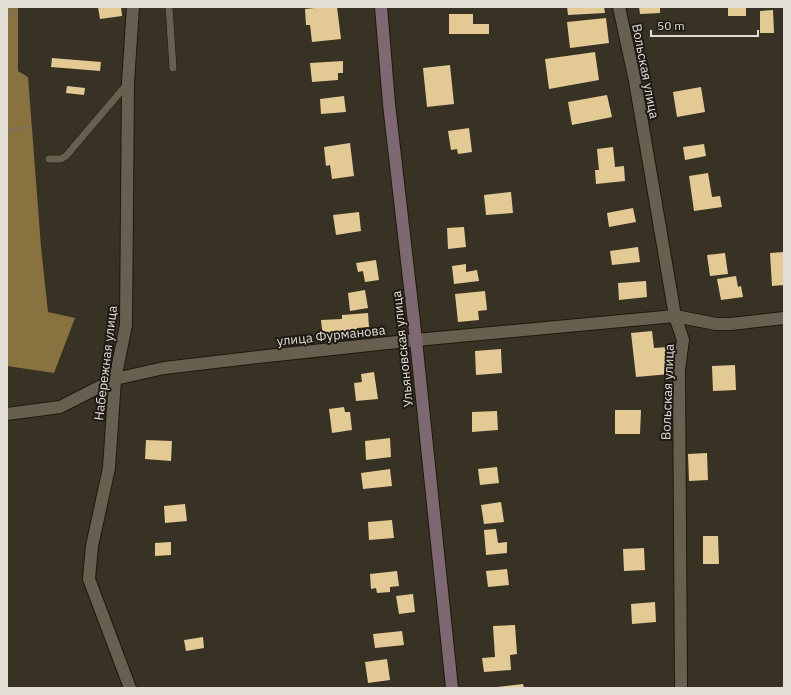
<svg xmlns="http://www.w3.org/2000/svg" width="791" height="695" font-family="'IBM Plex Sans',sans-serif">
<rect width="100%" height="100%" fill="#383224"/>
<!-- water -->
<path fill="#88723f" d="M7,7H18V71L28,77L41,247L48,312L75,318L54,373L7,366Z"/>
<!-- building -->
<path fill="#e3ca95" d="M98,7H121L122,16L100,19Z
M324,7H337L341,39L312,42L310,25H306L305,9Z
M567,7H604L605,13L568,15Z
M639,7H660V13L640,14Z
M728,7H746V16H728Z
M773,10L774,33H760V11Z
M449,14H473V24H489V34H449Z
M606,18L609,43L570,48L567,22Z
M595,52L599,80L549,89L545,59Z
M52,58L101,62L100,71L51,67Z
M343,61V73H338V80L312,82L310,63Z
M450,65L454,104L427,107L423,68Z
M67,86L85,88L84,95L66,93Z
M701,87L705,112L677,117L673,92Z
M607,95L612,117L572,125L568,102Z
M344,96L346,112L321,114L320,99Z
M469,128L472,152L458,154L457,149L451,150L448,131Z
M350,143L354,176L332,179L330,165L326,166L324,147Z
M704,144L706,156L685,160L683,147Z
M613,147L615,167L624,166L625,181L596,184L595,170H599L597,149Z
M708,173L712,197L720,196L722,207L694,211L689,176Z
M511,192L513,213L486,215L484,195Z
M633,208L636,222L609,227L607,213Z
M359,212L361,231L336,235L333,215Z
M464,227L466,247L448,249L447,228Z
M638,247L640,262L612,265L610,251Z
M784,252V285L772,286L770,253Z
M725,253L728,274L710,276L707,255Z
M376,260L379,280L365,282L363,271L358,272L356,263Z
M466,264V272L477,270L479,281L454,284L452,266Z
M736,276L738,287L741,286L743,297L721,300L717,279Z
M646,281L647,297L619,300L618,283Z
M365,290L368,308L350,311L348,293Z
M485,291L487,310L478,311L479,320L458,322L455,294Z
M368,313L369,327L357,328V336L323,338L321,320L342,319V315Z
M652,331L654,348L667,347L670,374L636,377L631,333Z
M501,349L502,373L476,375L475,351Z
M735,365L736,390L713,391L712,366Z
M374,372L378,399L356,401L354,383L362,382L361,374Z
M344,407L345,412H350L352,430L332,433L329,409Z
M615,410H641L640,434H615Z
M497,411L498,430L472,432V412Z
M390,438L391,457L366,460L365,441Z
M146,440L172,441L171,461L145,459Z
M707,453L708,480L689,481L688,454Z
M497,467L499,483L480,485L478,469Z
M390,469L392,486L363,489L361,473Z
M501,502L504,522L484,524L481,505Z
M185,504L187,521L165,523L164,506Z
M392,520L394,538L369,540L368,522Z
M496,529L498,543L507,542V553L486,555L484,530Z
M703,536H718L719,564H703Z
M171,542V555L155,556V543Z
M644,548L645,570L624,571L623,549Z
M507,569L509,585L488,587L486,571Z
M397,571L399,586L390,587V592L377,593L376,588L371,589L370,574Z
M413,594L415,612L399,614L396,596Z
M655,602L656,622L632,624L631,604Z
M515,625L517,654L510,655L511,670L484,672L482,658L495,657L493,626Z
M402,631L404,645L375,648L373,634Z
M203,637L204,648L186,651L184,640Z
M387,659L390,680L368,683L365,662Z
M523,684L524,688H497V687Z"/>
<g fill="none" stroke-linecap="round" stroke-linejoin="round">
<defs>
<path id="lane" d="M169,7L173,68
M49,159H61L66,156L128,83"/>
<path id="street" d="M619,7L635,81L675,316L683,340L679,369L681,688
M7,414L60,407L115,379L164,368L267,356L416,340L675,316L716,324H731L784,318
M130,688L89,579L92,546L109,468L115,379L126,325L128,82L133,7"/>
<path id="secondary" d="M381,7L389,104L416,340L452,688"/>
</defs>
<!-- lane casing -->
<use href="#lane" stroke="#1f190d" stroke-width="8"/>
<!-- street casing -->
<use href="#street" stroke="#1f190d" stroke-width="14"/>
<!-- secondary casing -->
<use href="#secondary" stroke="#1f190d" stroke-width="14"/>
<!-- path -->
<path stroke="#777266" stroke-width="2.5" stroke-dasharray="3 2" stroke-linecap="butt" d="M7,16L18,12
M7,131L32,126"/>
<!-- lane -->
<use href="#lane" stroke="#676051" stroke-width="7"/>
<!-- street -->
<use href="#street" stroke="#676051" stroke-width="12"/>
<!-- secondary -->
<use href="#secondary" stroke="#7e6871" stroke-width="12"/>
</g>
<g text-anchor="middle" stroke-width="4" stroke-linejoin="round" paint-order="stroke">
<!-- street labels -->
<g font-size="13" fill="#e2ded6" stroke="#1d1a14">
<text transform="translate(646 71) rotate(79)" y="5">Вольская улица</text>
<text transform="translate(331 335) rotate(-6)" y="5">улица Фурманова</text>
<text transform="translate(402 349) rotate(-96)" y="5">Ульяновская улица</text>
<text transform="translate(105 363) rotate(-83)" y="5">Набережная улица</text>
<text transform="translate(667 392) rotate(-88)" y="5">Вольская улица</text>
</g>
</g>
<!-- border -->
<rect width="791" height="695" fill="none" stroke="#e2ded6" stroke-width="16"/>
<!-- scale -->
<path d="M651 30v6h107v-6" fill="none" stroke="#e2ded6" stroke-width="2"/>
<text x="657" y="30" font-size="12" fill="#e2ded6" stroke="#1d1a14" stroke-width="3" paint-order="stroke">50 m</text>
</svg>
